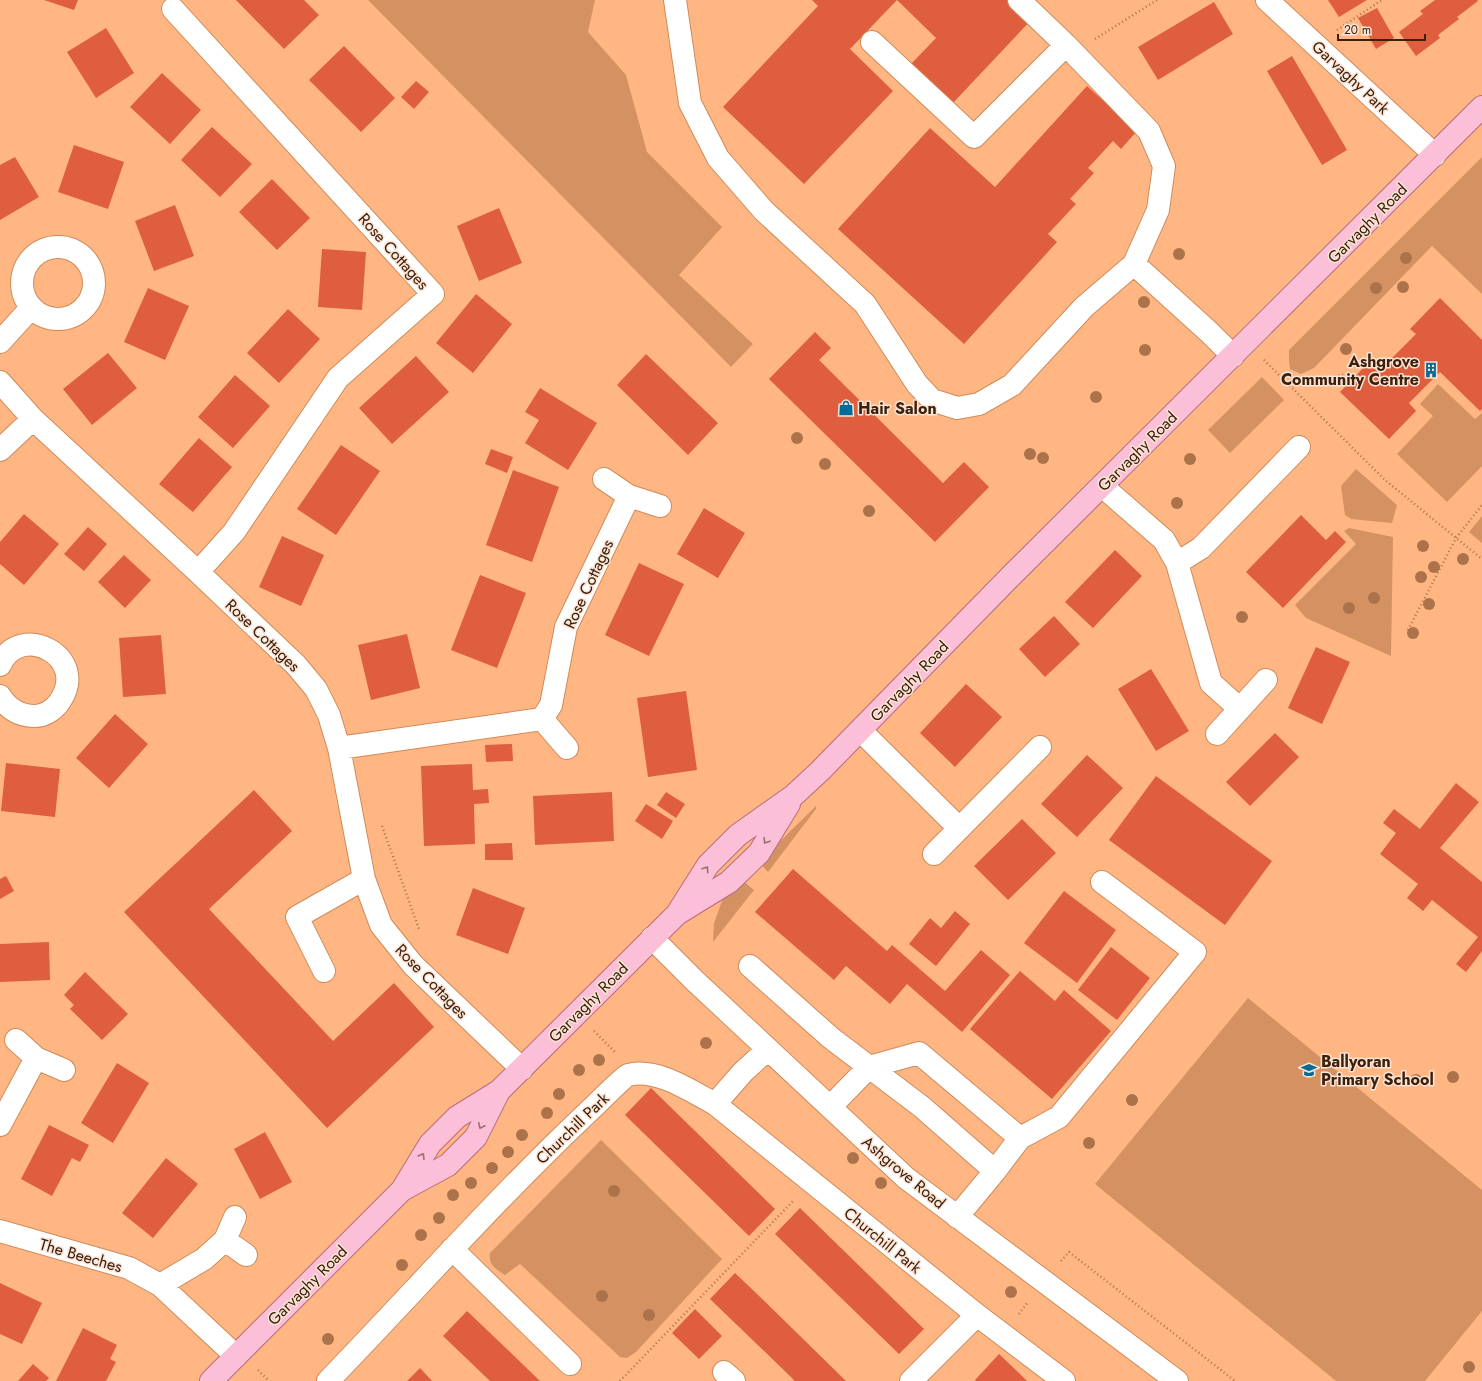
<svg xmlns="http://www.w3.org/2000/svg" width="1482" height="1381" font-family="Jost,sans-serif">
<rect width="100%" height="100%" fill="#ffb683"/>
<!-- green -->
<path fill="#d49263" d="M368,0H595L588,32L626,75L647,152L722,227L679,275L753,344L731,367Z
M1482,157V294L1432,246L1314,368L1301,374L1290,369L1289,360V350Z
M1262,377L1284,400L1230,453L1208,430Z
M1438,384L1475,419L1482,413V466L1447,502L1397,454L1433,416L1420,404Z
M1356,469L1397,505L1392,523L1351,519L1345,515L1341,486Z
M1482,516V543L1469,532Z
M1349,528L1393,537L1391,656L1306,618L1295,605L1356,544L1344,531Z
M816,806V809L768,872L760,863L763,858Z
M742,880L754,890L713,942L714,923L722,901Z
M1248,998L1482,1190V1311L1425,1381H1336L1095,1184Z
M601,1140L722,1259L636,1352L627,1358L620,1357L520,1264L505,1275C496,1269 488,1265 490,1253Z"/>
<!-- building -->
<path fill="#de5e3d" d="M44,0H78L74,10Z
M236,0H304L319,15L284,49Z
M812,0H1012L1032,19L953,103L911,64L936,38L897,0L850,49L893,91L804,184L723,107L818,6Z
M1328,0H1367L1339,17Z
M1435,0H1477L1478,1L1457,17L1459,19L1438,35L1440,38L1416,56L1399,32L1423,14L1420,11Z
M1214,2L1233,34L1158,80L1138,47Z
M1377,8L1394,38L1376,49L1358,18Z
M106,28L134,73L96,98L67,52Z
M344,46L395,98L361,132L309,80Z
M1292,56L1347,150L1322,165L1267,71Z
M162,73L201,110L170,144L130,107Z
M416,81L429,92L414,109L401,97Z
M1087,86L1137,131L1121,149L1113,141L1088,168L1094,173L1070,199L1076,204L1048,234L1057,242L964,344L838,229L930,128L995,187Z
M212,127L252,164L220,197L181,160Z
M74,145L124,162L108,209L58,192Z
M15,157L39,197L0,220V165Z
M272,179L310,218L277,250L239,212Z
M175,205L194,256L154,271L135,221Z
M499,208L522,263L479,281L457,226Z
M322,249L366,252L362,310L318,307Z
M148,288L189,306L165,360L124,342Z
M476,294L512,324L473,373L436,343Z
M1440,298L1482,340V409L1480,411L1440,372L1409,403L1416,411L1389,439L1340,392L1368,363L1378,372L1416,334L1410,329Z
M288,309L320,339L279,383L247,353Z
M815,332L831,348L819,360L943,483L964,462L989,487L935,542L769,379Z
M108,353L137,388L92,425L63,389Z
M646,354L718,423L688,455L617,385Z
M416,356L449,392L392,444L359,408Z
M235,375L270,406L233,448L198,417Z
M540,388L597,423L568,470L525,443L539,420L525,412Z
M199,438L232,467L193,512L159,484Z
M341,445L380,471L336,535L297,509Z
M491,449L513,457L507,473L485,464Z
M513,470L559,487L532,562L486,545Z
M704,508L745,533L718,578L677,554Z
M24,514L59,544L24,585L0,564V542Z
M1301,515L1326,540L1335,531L1346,542L1283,608L1246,572Z
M88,527L107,544L84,571L64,554Z
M282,536L324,555L301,606L259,587Z
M1115,550L1142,576L1093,628L1065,602Z
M124,555L151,580L125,608L98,582Z
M639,563L684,584L649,656L605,635Z
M480,575L526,593L497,668L451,650Z
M1054,616L1080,644L1045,677L1019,649Z
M407,634L420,688L371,700L358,645Z
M161,635L166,694L123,697L119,638Z
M1316,647L1350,662L1322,724L1288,708Z
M1151,669L1189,731L1156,751L1118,689Z
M966,684L1002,717L955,767L920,733Z
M686,691L697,770L648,777L637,698Z
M115,714L148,744L109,788L76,758Z
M1275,733L1299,757L1250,806L1226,782Z
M512,744L513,761L486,762L485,745Z
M1087,755L1123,788L1077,837L1041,804Z
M6,763L60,769L55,817L1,811Z
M472,764L473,790L488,789L489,803L474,804L475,844L424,846L421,766Z
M1156,776L1272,861L1225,925L1109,840Z
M1456,783L1479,802L1440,848L1482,882V951L1466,972L1456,964L1478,937L1432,900L1423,911L1407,898L1418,884L1380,854L1396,833L1383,823L1394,809L1420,829Z
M254,790L292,831L209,909L333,1041L394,983L434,1027L327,1128L124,912Z
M612,792L614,841L535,845L533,796Z
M666,792L685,804L676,818L657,805Z
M646,804L673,821L662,839L635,821Z
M1022,819L1056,853L1008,900L974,866Z
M512,843L513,860H485V844Z
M793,869L887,951L892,945L945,991L981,950L1010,975L962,1032L907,984L890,1004L846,966L834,980L755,912Z
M6,876L14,891L0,899V879Z
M473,888L525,908L508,954L456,935Z
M1064,891L1116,930L1077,983L1024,943Z
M955,911L970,924L936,966L909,944L930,918L941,928Z
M49,942L50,980L0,982V944Z
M1111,947L1150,978L1117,1020L1078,990Z
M1020,971L1055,1001L1064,990L1111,1031L1052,1099L970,1029Z
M85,972L128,1014L102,1040L70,1009L74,1005L64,995Z
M117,1063L149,1083L113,1143L81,1123Z
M651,1088L775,1209L749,1236L625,1115Z
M49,1125L89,1145L80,1162L72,1158L52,1196L21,1179Z
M265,1132L292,1182L260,1199L234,1149Z
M166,1158L198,1184L153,1238L122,1213Z
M800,1208L924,1329L899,1354L775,1234Z
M735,1273L756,1293L846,1381H794L793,1379L710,1299Z
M0,1283L42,1303L22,1344L0,1334Z
M695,1309L722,1336L699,1359L672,1333Z
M467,1311L509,1351L540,1381H490L443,1336Z
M83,1328L117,1345L110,1359L116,1362L106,1381H56Z
M999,1354L1020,1374L1027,1381H976L975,1380Z
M33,1364L49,1378L46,1381H18Z
M420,1368L432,1381H407Z"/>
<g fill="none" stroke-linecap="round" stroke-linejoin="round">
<defs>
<path id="minor" d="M675,0L690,103L718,158L764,211L865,304L917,384L932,400L957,408L979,404L1012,385L1084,307L1134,264L1158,210L1164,166L1149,131L1066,45L1019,0
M1267,0L1435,155
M173,9L433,294L338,378L234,532L198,572
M872,42L974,137L1066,45
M22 283a36 36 0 1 1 72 0a36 36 0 1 1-72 0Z
M1134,264L1209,332L1233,356
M0,342L31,308
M0,382L33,419L198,572L296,665L316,689L329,715L339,748L364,879L381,925L413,965L522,1069
M0,450L33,419
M604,479L629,496L660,506
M1102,486L1164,540L1177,563L1211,683L1240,709
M1177,563L1201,548L1299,447
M0,665C20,620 90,657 60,701C55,709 45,716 35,716C19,716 8,709 0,696
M542,719L567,748
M861,731L959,828
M1217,734L1266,680
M339,748L542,719L551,705L566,627L629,496
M934,854L1040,747
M652,938L695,981L906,1178L1177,1381
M750,966L831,1038L922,1107L995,1171L957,1217
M324,971L297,917L364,879
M16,1040L36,1058L64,1070
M715,1104L743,1072L768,1049
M830,1107L869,1067L919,1053L1020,1138L995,1171
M0,1125L36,1058
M1020,1138L1059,1117L1195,952L1102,882
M0,1231L129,1268L160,1285L236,1356
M225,1240L246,1255
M452,1249L570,1364
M160,1285L204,1259L225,1240L235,1217
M724,1372L734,1381
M328,1381C414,1292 496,1199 586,1114C593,1108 623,1077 628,1075C656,1067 691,1091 715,1104L977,1315L1064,1381
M911,1381L977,1315"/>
<path id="major" d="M677,914L708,865L738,835L793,796L820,771L1012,575L1482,107
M402,1190L448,1165L476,1137L499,1091
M211,1381L402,1190L430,1144L457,1117L499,1091L677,914L729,882L759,853L789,804"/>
</defs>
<!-- minor casing -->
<use href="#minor" stroke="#d08a59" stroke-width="24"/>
<!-- major casing -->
<use href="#major" stroke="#b76c7e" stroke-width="24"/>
<!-- path -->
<path stroke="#a9744e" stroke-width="2.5" stroke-dasharray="1 3" stroke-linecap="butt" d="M1337,30L1382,0
M1095,39L1157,0
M1264,360L1385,480L1482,559
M1287,383L1318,380L1351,373
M1408,630L1456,538L1482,505
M382,826L419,929
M594,1031L615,1052
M1061,1261L1069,1252L1235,1381
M1019,1314L1028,1302
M258,1370L269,1381
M620,1381L794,1200"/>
<!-- minor -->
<use href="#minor" stroke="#fff" stroke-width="22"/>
<!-- major -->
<use href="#major" stroke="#fbbfd7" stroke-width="22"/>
</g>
<!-- trees -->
<g fill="#ac7249">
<circle cx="1179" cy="254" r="6"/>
<circle cx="1406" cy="258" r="6"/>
<circle cx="1403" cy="287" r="6"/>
<circle cx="1376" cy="288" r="6"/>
<circle cx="1144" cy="302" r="6"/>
<circle cx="1346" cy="349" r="6"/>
<circle cx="1145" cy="350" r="6"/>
<circle cx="1096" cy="397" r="6"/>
<circle cx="797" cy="438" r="6"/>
<circle cx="1030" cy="454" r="6"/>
<circle cx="1043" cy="458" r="6"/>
<circle cx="1190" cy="459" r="6"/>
<circle cx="825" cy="464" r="6"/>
<circle cx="1177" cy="503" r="6"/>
<circle cx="869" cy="511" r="6"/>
<circle cx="1423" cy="546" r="6"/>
<circle cx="1463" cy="559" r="6"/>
<circle cx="1434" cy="567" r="6"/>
<circle cx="1421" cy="577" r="6"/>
<circle cx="1374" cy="598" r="6"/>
<circle cx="1429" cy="604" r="6"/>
<circle cx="1349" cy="608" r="6"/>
<circle cx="1242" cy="617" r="6"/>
<circle cx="1413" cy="633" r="6"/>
<circle cx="706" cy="1043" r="6"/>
<circle cx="599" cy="1060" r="6"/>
<circle cx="579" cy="1070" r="6"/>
<circle cx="1453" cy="1077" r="6"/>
<circle cx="1416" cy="1080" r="6"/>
<circle cx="559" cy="1094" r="6"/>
<circle cx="1132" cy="1100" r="6"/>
<circle cx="547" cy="1113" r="6"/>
<circle cx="522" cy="1135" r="6"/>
<circle cx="1089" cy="1143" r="6"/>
<circle cx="508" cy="1152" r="6"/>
<circle cx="853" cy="1158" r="6"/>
<circle cx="492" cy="1168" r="6"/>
<circle cx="471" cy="1183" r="6"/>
<circle cx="881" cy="1183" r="6"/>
<circle cx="614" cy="1191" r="6"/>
<circle cx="453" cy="1195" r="6"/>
<circle cx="439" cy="1218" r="6"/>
<circle cx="421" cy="1235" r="6"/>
<circle cx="402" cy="1265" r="6"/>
<circle cx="1011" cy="1292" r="6"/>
<circle cx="602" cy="1296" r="6"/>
<circle cx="649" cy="1315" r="6"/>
<circle cx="328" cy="1339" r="6"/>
<circle cx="1469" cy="1367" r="6"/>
</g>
<!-- one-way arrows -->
<defs><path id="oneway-chevron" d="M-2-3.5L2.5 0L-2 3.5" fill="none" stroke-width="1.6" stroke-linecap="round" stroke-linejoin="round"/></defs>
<g stroke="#9c7071">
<use href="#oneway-chevron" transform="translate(766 841) rotate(122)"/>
<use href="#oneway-chevron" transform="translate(706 869) rotate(-56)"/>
<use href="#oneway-chevron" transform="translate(481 1126) rotate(116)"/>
<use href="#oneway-chevron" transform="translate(422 1156) rotate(-59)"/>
</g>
<!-- icons -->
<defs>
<symbol id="building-bare" viewBox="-9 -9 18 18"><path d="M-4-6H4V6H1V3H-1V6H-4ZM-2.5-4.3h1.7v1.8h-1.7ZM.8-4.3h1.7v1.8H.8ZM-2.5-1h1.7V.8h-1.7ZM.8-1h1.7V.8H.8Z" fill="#006c98" stroke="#fbe4d5" stroke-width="2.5" paint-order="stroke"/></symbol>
<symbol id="shop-bare" viewBox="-9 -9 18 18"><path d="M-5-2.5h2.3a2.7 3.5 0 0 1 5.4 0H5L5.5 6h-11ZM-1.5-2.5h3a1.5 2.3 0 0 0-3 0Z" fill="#006c98" stroke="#fbe4d5" stroke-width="2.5" paint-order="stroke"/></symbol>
<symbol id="school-bare" viewBox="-9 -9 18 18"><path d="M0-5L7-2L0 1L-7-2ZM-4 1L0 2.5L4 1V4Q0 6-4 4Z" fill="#006c98" stroke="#fbe4d5" stroke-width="2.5" paint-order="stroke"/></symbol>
</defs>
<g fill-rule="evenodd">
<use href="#building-bare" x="1420" y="359" width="22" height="22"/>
<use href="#shop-bare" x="835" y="397" width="22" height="22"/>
<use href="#school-bare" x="1298" y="1059" width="22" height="22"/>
</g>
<g text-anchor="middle" stroke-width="3" stroke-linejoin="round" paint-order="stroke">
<!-- street labels -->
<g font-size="16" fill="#3c200b" stroke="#fbe4d5">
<text transform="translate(1351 77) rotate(43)" y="6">Garvaghy Park</text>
<text transform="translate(1367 223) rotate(-45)" y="6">Garvaghy Road</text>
<text transform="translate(394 251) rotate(48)" y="6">Rose Cottages</text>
<text transform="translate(1137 451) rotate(-45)" y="6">Garvaghy Road</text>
<text transform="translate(588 584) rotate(-65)" y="6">Rose Cottages</text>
<text transform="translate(263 635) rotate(44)" y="6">Rose Cottages</text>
<text transform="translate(909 681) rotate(-46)" y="6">Garvaghy Road</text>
<text transform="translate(432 981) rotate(46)" y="6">Rose Cottages</text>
<text transform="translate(588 1002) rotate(-45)" y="6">Garvaghy Road</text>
<text transform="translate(572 1128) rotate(-44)" y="6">Churchill Park</text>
<text transform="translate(904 1172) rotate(40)" y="6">Ashgrove Road</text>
<text transform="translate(883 1240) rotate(39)" y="6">Churchill Park</text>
<text transform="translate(81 1255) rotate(16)" y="6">The Beeches</text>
<text transform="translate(307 1285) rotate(-45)" y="6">Garvaghy Road</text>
</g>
<!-- poi labels -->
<g font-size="16" font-weight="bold" fill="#3c200b" stroke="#fbe4d5" text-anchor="start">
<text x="1419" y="367" text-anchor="end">Ashgrove<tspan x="1419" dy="18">Community Centre</tspan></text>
<text x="858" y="414">Hair Salon</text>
<text x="1321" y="1067">Ballyoran<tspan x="1321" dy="18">Primary School</tspan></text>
</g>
</g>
<!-- scale -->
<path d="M1338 34v6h87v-6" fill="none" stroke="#3c200b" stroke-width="2"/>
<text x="1344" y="34" font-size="12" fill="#3c200b" stroke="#fbe4d5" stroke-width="3" paint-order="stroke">20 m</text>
</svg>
